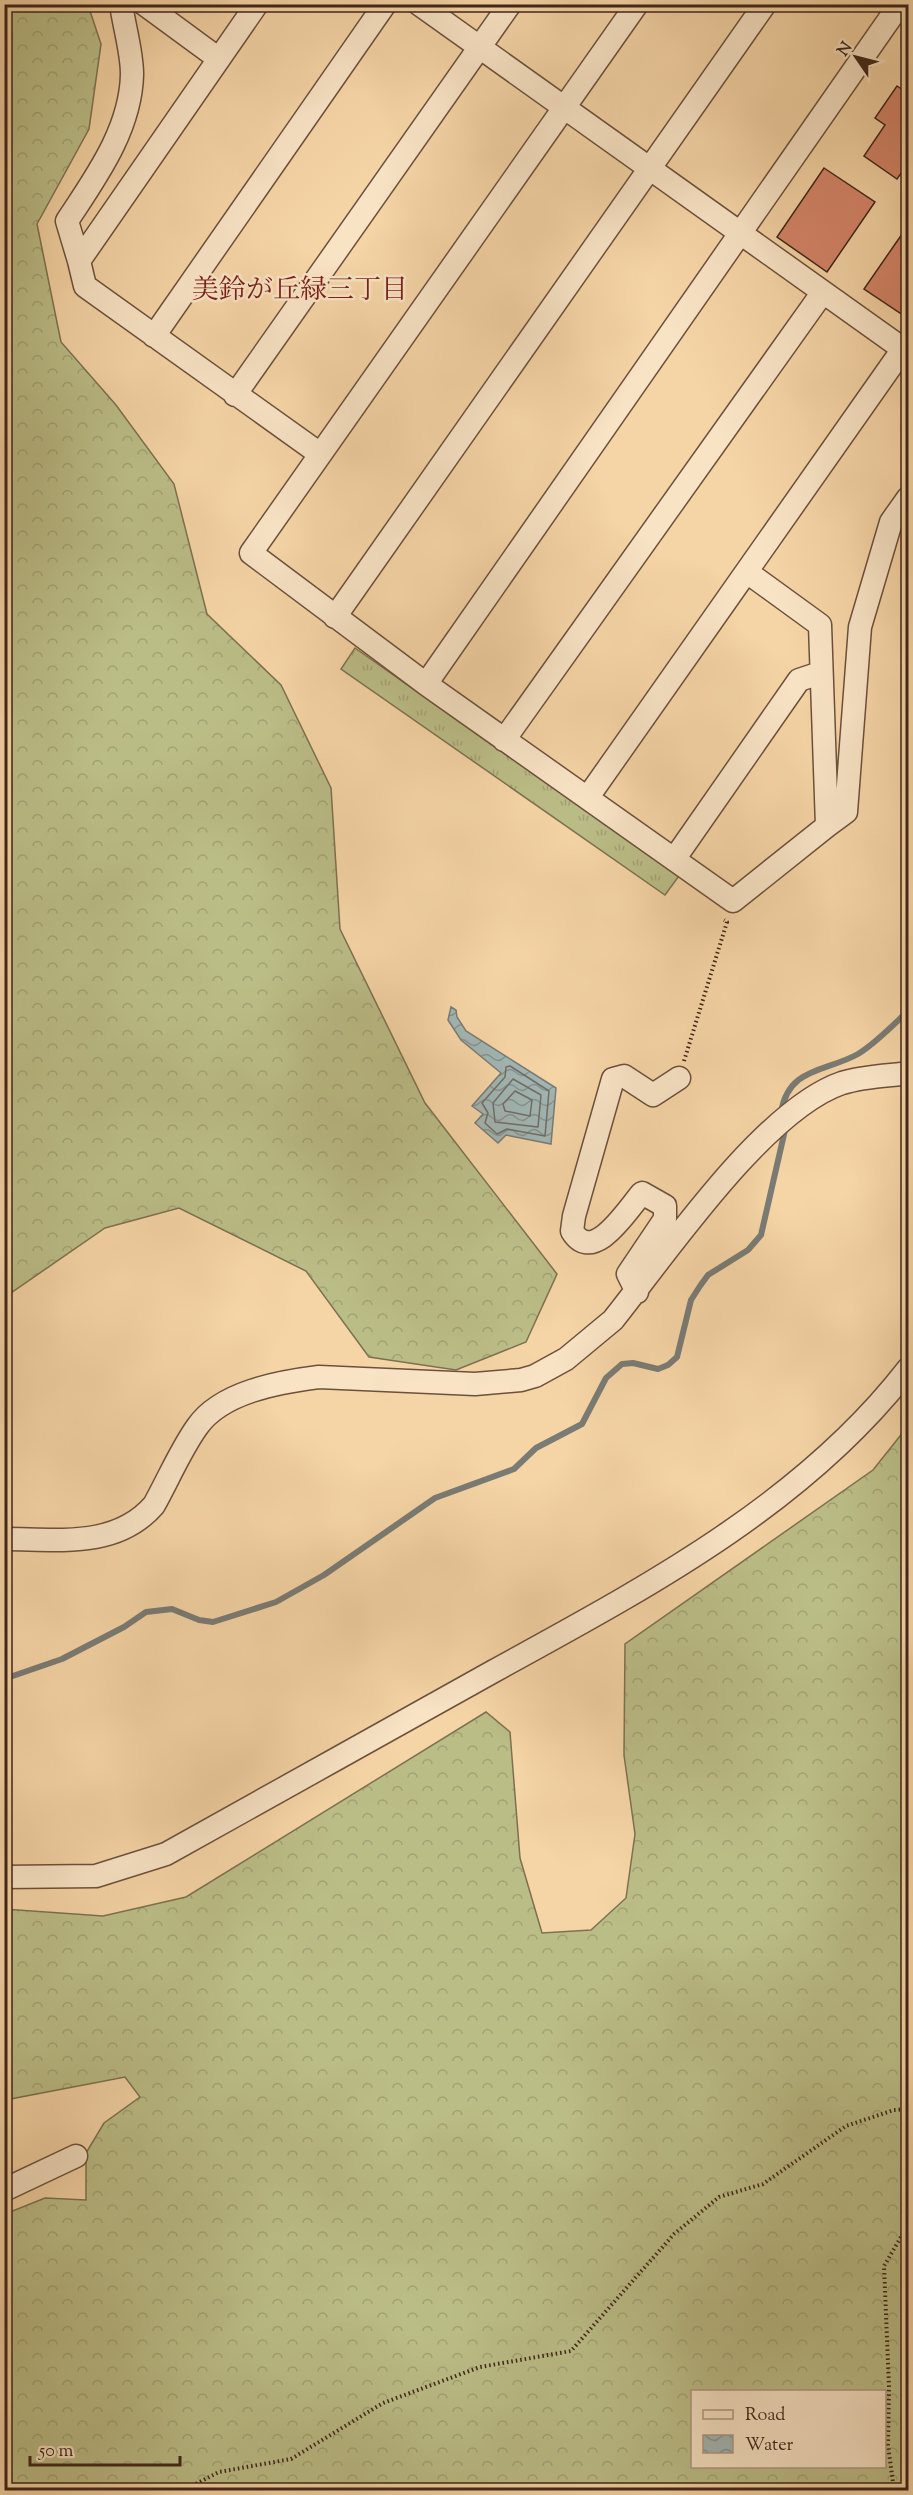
<svg xmlns="http://www.w3.org/2000/svg" width="913" height="2495" font-family="'Sorts Mill Goudy','Noto Serif JP',serif">
<defs>
<pattern id="grass-tufts" width="24" height="20" patternUnits="userSpaceOnUse" patternTransform="scale(1.5)"><rect width="24" height="20" fill="#bbbd87"/><path d="M3 7l-1-3M5 7V3M7 7l1-3M15 17l-1-3M17 17v-4M19 17l1-3" fill="none" stroke="#a2a274"/></pattern>
<pattern id="forest-crowns" width="20" height="18" patternUnits="userSpaceOnUse" patternTransform="scale(1.5)"><rect width="20" height="18" fill="#bbbd87"/><path d="M2 6a3 3 0 1 1 6 0M12 15a3 3 0 1 1 6 0" fill="none" stroke="#a2a274"/></pattern>
<pattern id="water-waves" width="16" height="10" patternUnits="userSpaceOnUse" patternTransform="scale(1.5)"><rect width="16" height="10" fill="#a1b5b3"/><path d="M0 5q4-4 8 0t8 0" fill="none" stroke="#859391"/></pattern>
</defs>
<rect width="100%" height="100%" fill="#f5d4a6"/>
<filter id="stains"><feTurbulence type="fractalNoise" baseFrequency=".00333" numOctaves="4"/><feColorMatrix values="0 0 0 0 .2 0 0 0 0 .09 0 0 0 0 .02 0 0 0 .5 -.17"/></filter>
<radialGradient id="worn" r=".72"><stop offset=".6" stop-color="#630" stop-opacity="0"/><stop offset="1" stop-color="#630" stop-opacity=".3"/></radialGradient>
<!-- grass -->
<path fill="url(#grass-tufts)" stroke="#7d7150" stroke-width="1.5" d="M355,648L679,876L665,895L341,669Z"/>
<!-- forest -->
<path fill="url(#forest-crowns)" stroke="#7d7150" stroke-width="1.5" fill-rule="evenodd" d="M5,4L88,5L101,44L89,129L37,224L61,342L116,405L174,484L207,614L281,685L331,788L340,929L425,1103L557,1274L526,1342L456,1370L369,1357L306,1271L179,1208L105,1228L5,1297Z
M908,1426V2490H5V2214L45,2198L86,2200V2153L104,2123L140,2097L125,2077L5,2100L4,1909L103,1916L186,1897L486,1712L510,1732L520,1858L542,1933L591,1930L626,1898L635,1834L624,1755L625,1644L873,1470ZM692,2392H884V2466H692Z"/>
<!-- water -->
<path fill="url(#water-waves)" stroke="#7a7b75" stroke-width="1.5" d="M451,1007L456,1010L457,1017L466,1031L556,1088L551,1144L506,1135L498,1143L475,1123L483,1114L472,1106L501,1073L461,1040L448,1020Z"/>
<g fill="none" stroke-linecap="round" stroke-linejoin="round">
<!-- shore -->
<path stroke="#706d66" stroke-width="1.5" d="M510,1066L549,1091L545,1136L507,1129L497,1134L485,1123L488,1113L482,1103L505,1077L506,1067Z
M513,1079L541,1095L538,1127L495,1122L493,1103Z
M515,1091L532,1100L530,1116L505,1111L503,1104Z"/>
<!-- stream -->
<path stroke="#7a7b75" stroke-width="6" d="M781,1113C788,1067 826,1072 858,1054C876,1043 893,1025 908,1011
M4,1679L62,1659L124,1627L146,1612L172,1609L199,1620L213,1622L276,1602L324,1575L435,1498L514,1469L536,1448L582,1424L606,1378L622,1364L633,1363L658,1369L668,1365L677,1357L691,1300L700,1286L708,1275L748,1250L761,1235L785,1130"/>
</g>
<!-- building -->
<path fill="#d48569" stroke="#3f2518" stroke-width="1.5" d="M897,86L909,94V162L897,179L864,156L885,125L875,118Z
M824,168L875,202L827,272L777,237Z
M909,224V319L864,289Z"/>
<g fill="none" stroke-linecap="round" stroke-linejoin="round">
<defs>
<path id="minor" d="M144,4L219,59
M257,4L79,261L85,286L320,454
M419,4L903,349L588,797
M637,4L251,553L426,684L733,901L827,826L820,625L747,572
M79,261L67,221C96,177 131,129 132,74C132,52 124,26 121,4
M154,336L385,4
M235,395L510,4
M335,617L765,4
M426,684L900,4
M504,740L823,292
M827,826L846,812L860,627L891,522L908,498
M675,858L799,680L820,673
M637,1292L628,1274L665,1219V1206L642,1193C627,1210 593,1266 572,1231L574,1216L613,1079L624,1076L653,1095L679,1078
M4,1539C57,1539 116,1549 154,1505C168,1480 180,1451 197,1427C221,1392 279,1382 319,1377L475,1384L521,1380L535,1376L566,1359L613,1320C666,1254 763,1110 842,1083C861,1077 881,1076 901,1074
M4,1877L96,1876L166,1854C275,1793 385,1732 494,1671C643,1589 802,1506 908,1369
M4,2190L76,2156"/>
</defs>
<!-- minor casing -->
<use href="#minor" stroke="#6c513c" stroke-width="25"/>
<!-- path -->
<path stroke="#3f2518" stroke-width="4" stroke-dasharray="1.5 3" stroke-linecap="butt" d="M684,1061L727,922L724,920
M184,2490L219,2472L291,2459L383,2403L480,2367L571,2351L674,2234L719,2197L763,2184L846,2126L894,2110L908,2109
M894,2490L888,2445L889,2387L884,2266L908,2225"/>
<!-- minor -->
<use href="#minor" stroke="#f8e3c5" stroke-width="22"/>
</g>
<g text-anchor="middle" stroke-width="5" stroke-linejoin="round" paint-order="stroke">
<!-- neighbourhood labels -->
<g font-size="27" fill="#7a1f14" stroke="#f8e3c5">
<text x="300" y="298">美鈴が丘緑三丁目</text>
</g>
</g>
<!-- margin -->
<rect width="913" height="2495" fill="none" stroke="#f5d4a6" stroke-width="24"/>
<rect x="6" y="6" width="901" height="2483" fill="none" stroke="#3f2518" stroke-width="3"/>
<rect x="12" y="12" width="889" height="2471" fill="none" stroke="#3f2518" stroke-width="1.5"/>
<!-- legend -->
<rect x="691" y="2390" width="195" height="78" fill="#f8e3c5" stroke="#ae9780" stroke-width="1.5"/>
<rect x="703" y="2410" width="30" height="9" fill="#f8e3c5" stroke="#ae9780" stroke-width="1.5"/>
<text x="745" y="2420" font-size="18" fill="#3f2518">Road</text>
<rect x="703" y="2435" width="30" height="18" fill="url(#water-waves)" stroke="#ae9780" stroke-width="1.5"/>
<text x="745" y="2450" font-size="18" fill="#3f2518">Water</text>
<!-- north arrow -->
<g transform="translate(856 57) rotate(305)" stroke="#f8e3c5" stroke-width="4.5" paint-order="stroke">
<path d="M0-4.5L10 22L0 15L-10 22Z" fill="#3f2518"/>
<text y="-9" font-size="16" font-weight="bold" text-anchor="middle" fill="#3f2518">N</text>
</g>
<!-- scale -->
<path d="M30 2456v9h150v-9" fill="none" stroke="#3f2518" stroke-width="3"/>
<text x="39" y="2456" font-size="18" fill="#3f2518" stroke="#f8e3c5" stroke-width="4.5" paint-order="stroke">50 m</text>
<rect width="100%" height="100%" filter="url(#stains)"/>
<rect width="100%" height="100%" fill="url(#worn)"/>
</svg>
